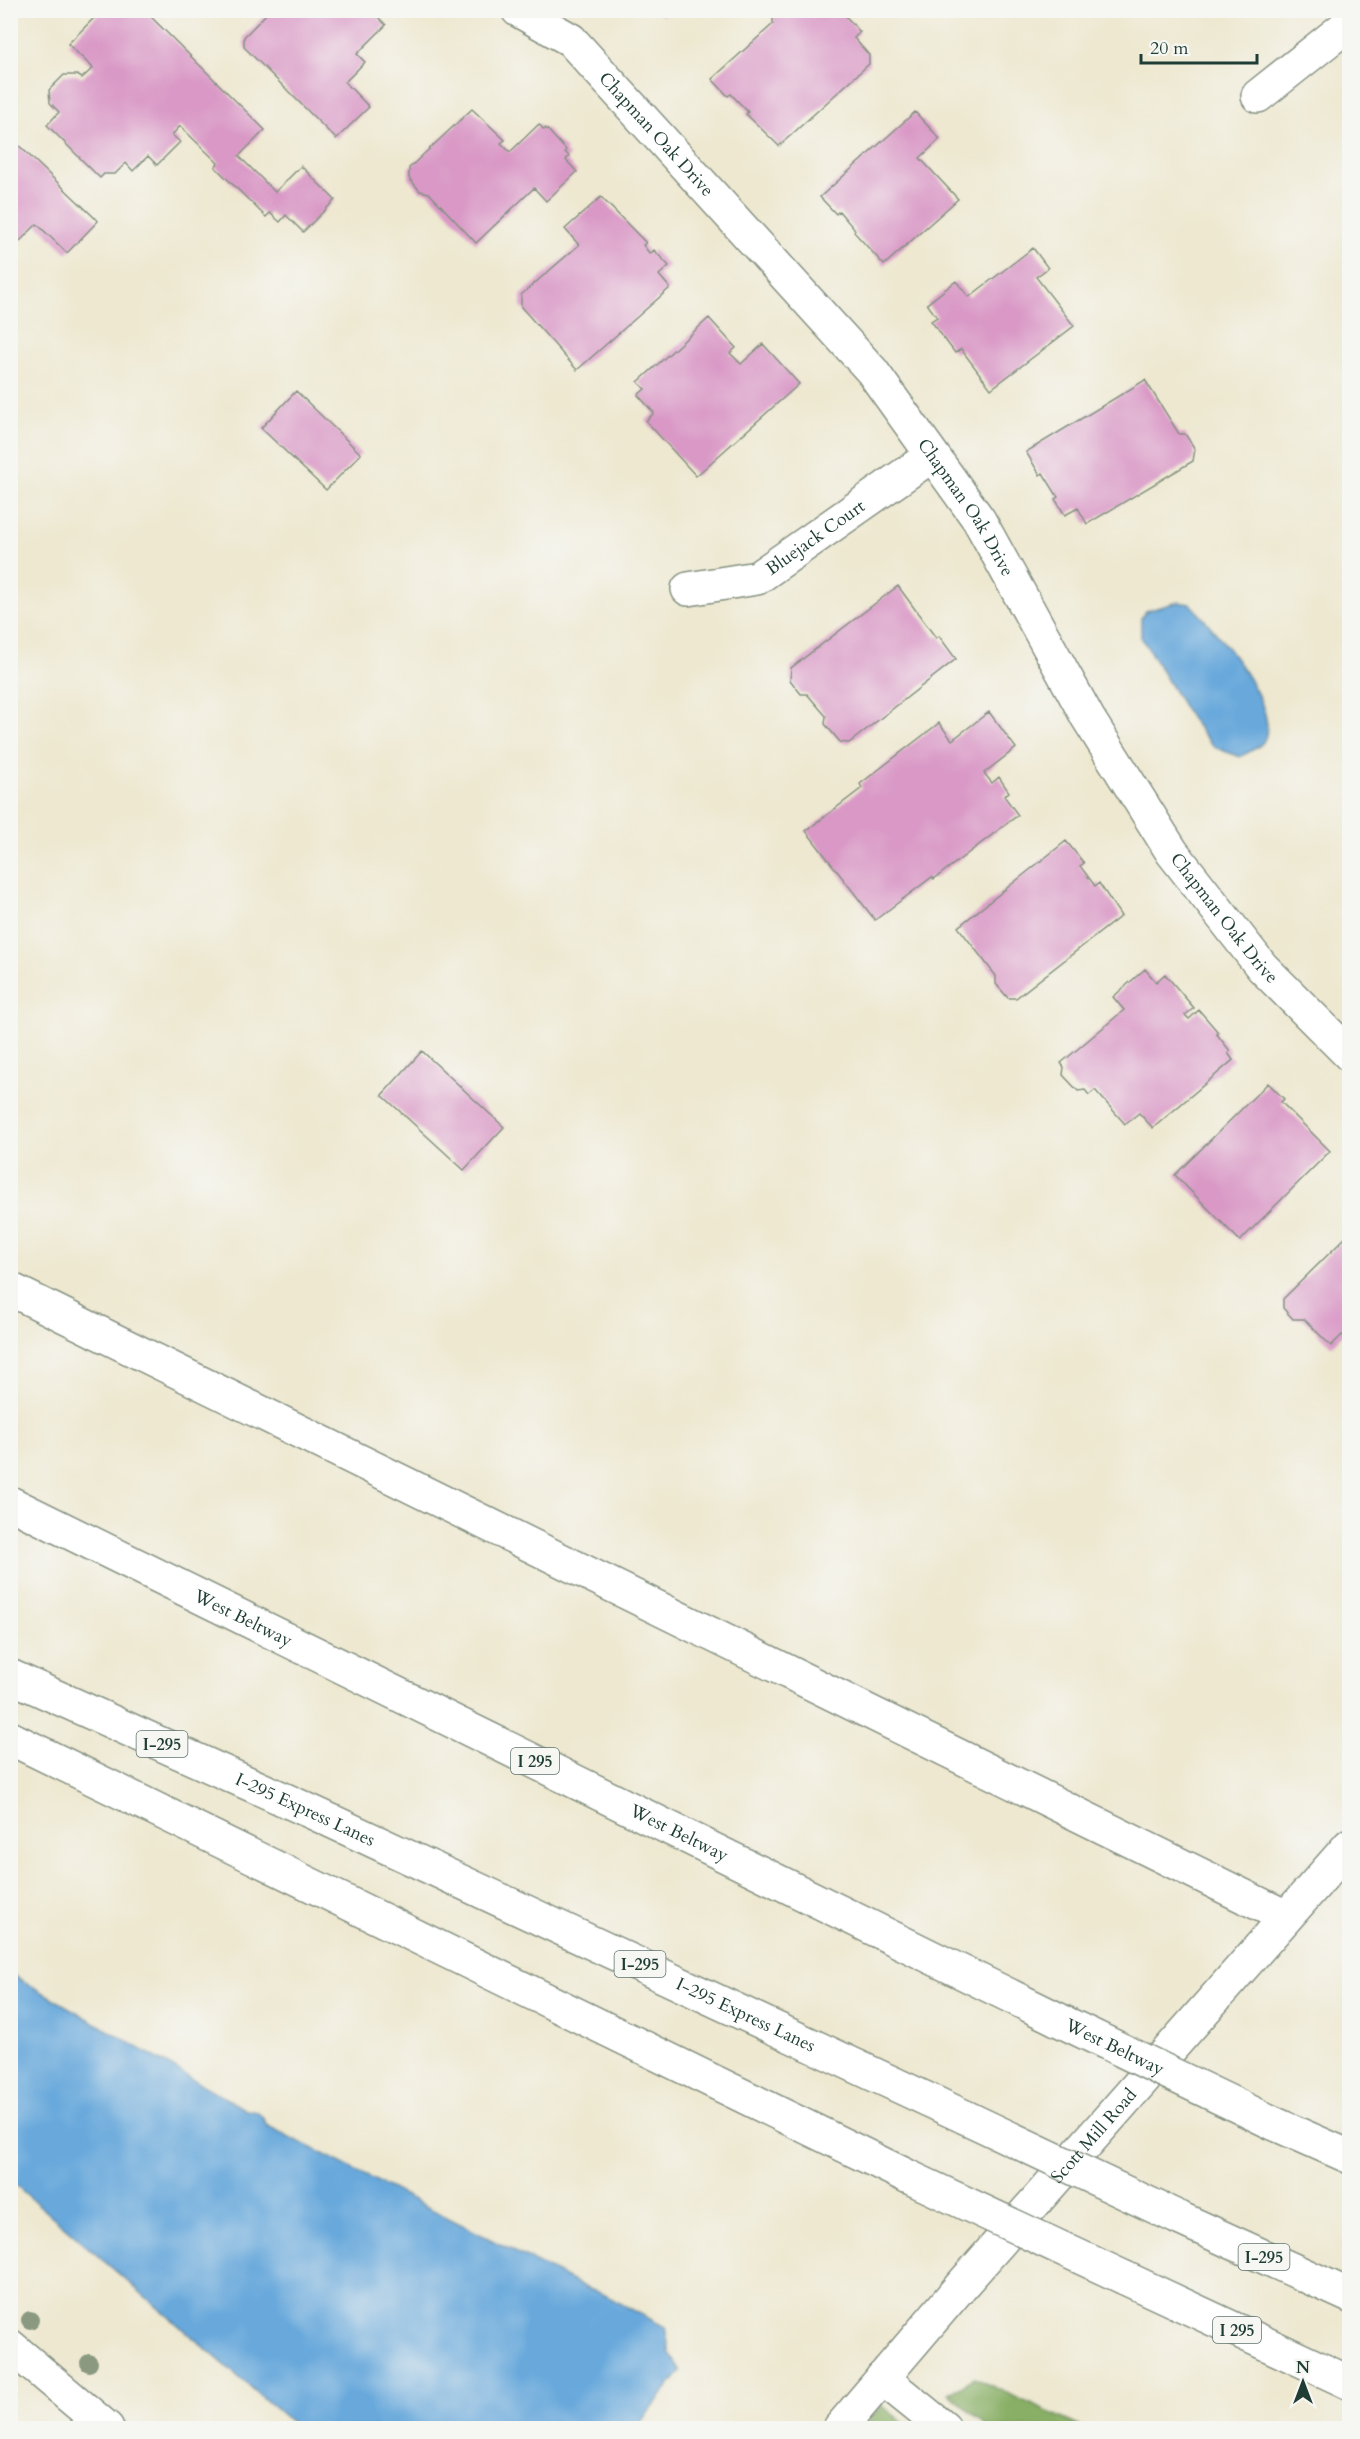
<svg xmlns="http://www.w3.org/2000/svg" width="1360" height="2439" font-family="Cardo,serif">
<rect width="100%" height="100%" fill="#f6f6f2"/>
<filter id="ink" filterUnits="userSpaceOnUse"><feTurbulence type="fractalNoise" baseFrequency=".0167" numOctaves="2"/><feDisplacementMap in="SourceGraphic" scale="12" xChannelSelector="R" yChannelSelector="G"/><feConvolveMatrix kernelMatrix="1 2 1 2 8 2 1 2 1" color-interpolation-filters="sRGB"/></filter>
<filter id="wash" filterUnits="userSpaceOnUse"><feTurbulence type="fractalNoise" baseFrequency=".008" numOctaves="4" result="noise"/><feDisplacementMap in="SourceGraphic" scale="24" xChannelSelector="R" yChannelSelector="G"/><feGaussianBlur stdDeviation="1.35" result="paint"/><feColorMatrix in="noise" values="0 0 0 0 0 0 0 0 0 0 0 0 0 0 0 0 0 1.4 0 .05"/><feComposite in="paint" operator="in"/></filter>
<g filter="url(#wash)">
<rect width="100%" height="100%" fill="#eee8d0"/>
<!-- forest -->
<path fill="#88af65" stroke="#54764c" stroke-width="1.5" d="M974,2378L1083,2428H990L949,2393Z
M881,2405L910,2428H864Z"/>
<!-- water -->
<path fill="#67a8db" stroke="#437288" stroke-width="1.5" d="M1178,602L1190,604C1213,627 1284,709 1263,742C1259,748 1246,753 1240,757L1214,747L1191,719L1141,637V618L1146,611Z
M11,1974L246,2110C258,2110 262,2115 266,2125L588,2289L603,2294L665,2327L670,2354L681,2371L636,2428H298L11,2181Z"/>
<g id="blocks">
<!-- building -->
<path fill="#d998c6" d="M102,10H144L265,130L239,156L275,192L301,166L335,200L303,232L286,215L280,222L270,213L266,217L215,167L218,163L180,126L172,135L180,142L157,165L148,156L133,171L126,163L115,174H104L100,178L47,125L59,112L50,103L49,90L64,75H77L82,78L93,68L68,44Z
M270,10H371L386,25L357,54L365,62L345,82L369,107L336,139L244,47V37Z
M656,10H668L662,16Z
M823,10L826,16L832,10H840L860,32L854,38L869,55V64L779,146L746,114L748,112L731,94L728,96L712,79L773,24V17L779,11Z
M472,109L505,140L501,143L510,152L539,124L544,130L546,128L566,150L565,152L569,156L566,160L577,172L546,201L534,188L476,243L429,193L420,191L409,178V168Z
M915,112L940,139L920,158L958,199L884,265L854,232L855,230L839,211L836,214L820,197Z
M10,137L98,221L67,253L37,224L10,251Z
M601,197L646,243L643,245L650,254L654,250L669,266L659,275L670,288L577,370L521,307V295L579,245L565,229Z
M1033,248L1048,268L1036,277L1074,326L991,389L961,349L955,353L931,321L937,317L927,304L956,281L969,297Z
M709,318L736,348L730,353L741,364L763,344L799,384L696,476L646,421L654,413L638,395L645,389L638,382Z
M1145,380L1179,434H1185L1195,449L1193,461L1087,524L1078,508L1065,515L1055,499L1058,497L1043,473L1040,475L1026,452Z
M296,391L361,454L326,490L261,428Z
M898,586L936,638L939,636L956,659L849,743L840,742L825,724L826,716L807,694H801L790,680L791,668Z
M989,712L1016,748L984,773L992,783L999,777L1009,792L1004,796L1018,815L934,879L932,877L875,920L806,831L862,788L860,784L939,723L952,740Z
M1066,841L1084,863L1080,866L1095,886L1099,883L1121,916L1016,998H1008L996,984V976L958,927Z
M1145,969L1156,982L1165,974L1194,1008L1185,1015L1189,1019L1199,1010L1218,1032L1216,1033L1230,1051L1228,1053L1233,1060L1153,1128L1139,1113L1125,1124L1095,1090L1089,1095L1085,1090L1078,1091L1063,1075L1064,1067L1061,1063L1124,1010L1113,997Z
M422,1051L504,1127L464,1170L382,1095Z
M1268,1083L1284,1099L1281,1102L1330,1151L1240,1241L1175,1175Z
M1350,1233V1342L1342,1335L1331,1346L1304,1319H1293L1283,1308V1299Z"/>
</g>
</g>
<g filter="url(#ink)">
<use href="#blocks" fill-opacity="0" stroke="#869282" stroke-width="1.5"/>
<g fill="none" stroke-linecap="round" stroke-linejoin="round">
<defs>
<g id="minor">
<path id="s1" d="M518,10L571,40L872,371L979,520L1088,718L1172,852L1262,967L1350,1055"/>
<path d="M1258,96L1350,23"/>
<path id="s2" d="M688,589L757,578L931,456"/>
<path d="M10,1289L1286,1917"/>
<path d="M10,2346L107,2428"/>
<path d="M882,2378L944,2428"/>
<path id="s3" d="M840,2428L961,2286L1350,1845"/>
</g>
<g id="highway">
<path id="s4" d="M10,1503L1059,2020"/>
<path id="s5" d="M10,1676L314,1813L965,2117"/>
<path d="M10,1738L909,2177"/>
<path d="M1273,2123L1350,2157"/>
<path d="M1179,2218L1350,2296"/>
<path d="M1125,2278L1350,2383"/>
</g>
</defs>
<!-- minor casing -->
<use href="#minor" stroke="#869282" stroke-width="36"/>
<!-- highway casing -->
<use href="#highway" stroke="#869282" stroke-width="36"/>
<!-- minor -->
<use href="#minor" stroke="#fff" stroke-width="33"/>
<!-- highway -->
<use href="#highway" stroke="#fff" stroke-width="33"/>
<defs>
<g id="highway-bridge">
<path id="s6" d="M1059,2020L1273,2123"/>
<path d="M965,2117L1179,2218"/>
<path d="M909,2177L1125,2278"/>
</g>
</defs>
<!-- highway-bridge casing -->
<use href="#highway-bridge" stroke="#869282" stroke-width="36" stroke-linecap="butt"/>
<!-- highway-bridge -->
<use href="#highway-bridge" stroke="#fff" stroke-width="33"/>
</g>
<!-- trees -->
<g fill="#8c9981">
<circle cx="30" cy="2320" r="9"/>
<circle cx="89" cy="2363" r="9"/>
</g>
</g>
<g text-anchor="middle" stroke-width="4.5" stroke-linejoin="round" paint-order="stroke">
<!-- shield labels -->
<g fill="#f6f6f2" stroke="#60746d" stroke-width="1.5">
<rect x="136.5" y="1731" width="51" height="26" rx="4.5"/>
<rect x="511" y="1748" width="48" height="26" rx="4.5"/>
<rect x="614.5" y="1951" width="51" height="26" rx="4.5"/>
<rect x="1238.5" y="2244" width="51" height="26" rx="4.5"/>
<rect x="1213" y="2317" width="48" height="26" rx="4.5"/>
</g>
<g font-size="16" font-weight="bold" fill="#1f3d34">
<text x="162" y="1750">I-295</text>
<text x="535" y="1767">I 295</text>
<text x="640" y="1970">I-295</text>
<text x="1264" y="2263">I-295</text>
<text x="1237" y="2336">I 295</text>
</g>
<!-- street labels -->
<g font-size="18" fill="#1f3d34" stroke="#f6f6f2">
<text dy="6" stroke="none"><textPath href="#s1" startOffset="188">Chapman Oak Drive</textPath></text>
<text dy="6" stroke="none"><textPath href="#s1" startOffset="674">Chapman Oak Drive</textPath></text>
<text dy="6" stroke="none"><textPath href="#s2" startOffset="141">Bluejack Court</textPath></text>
<text dy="6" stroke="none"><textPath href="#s1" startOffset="1160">Chapman Oak Drive</textPath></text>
<text dy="6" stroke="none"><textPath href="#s4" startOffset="260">West Beltway</textPath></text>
<text dy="6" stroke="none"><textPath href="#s5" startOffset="324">I-295 Express Lanes</textPath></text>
<text dy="6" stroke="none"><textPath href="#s4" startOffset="746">West Beltway</textPath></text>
<text dy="6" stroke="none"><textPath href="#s5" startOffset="810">I-295 Express Lanes</textPath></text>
<text dy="6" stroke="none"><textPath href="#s6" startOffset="62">West Beltway</textPath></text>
<text dy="6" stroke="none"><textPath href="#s3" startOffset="387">Scott Mill Road</textPath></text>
</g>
</g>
<!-- margin -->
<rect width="1360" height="2439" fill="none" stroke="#f6f6f2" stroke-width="36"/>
<!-- north arrow -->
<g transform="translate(1303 2382)" stroke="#f6f6f2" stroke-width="4.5" paint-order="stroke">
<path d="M0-4.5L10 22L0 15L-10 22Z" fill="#1f3d34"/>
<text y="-9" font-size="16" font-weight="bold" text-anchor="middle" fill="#1f3d34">N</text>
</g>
<!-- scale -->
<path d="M1141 54v9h116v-9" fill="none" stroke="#1f3d34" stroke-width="3"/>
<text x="1150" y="54" font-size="18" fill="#1f3d34" stroke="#f6f6f2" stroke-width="4.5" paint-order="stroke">20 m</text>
</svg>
